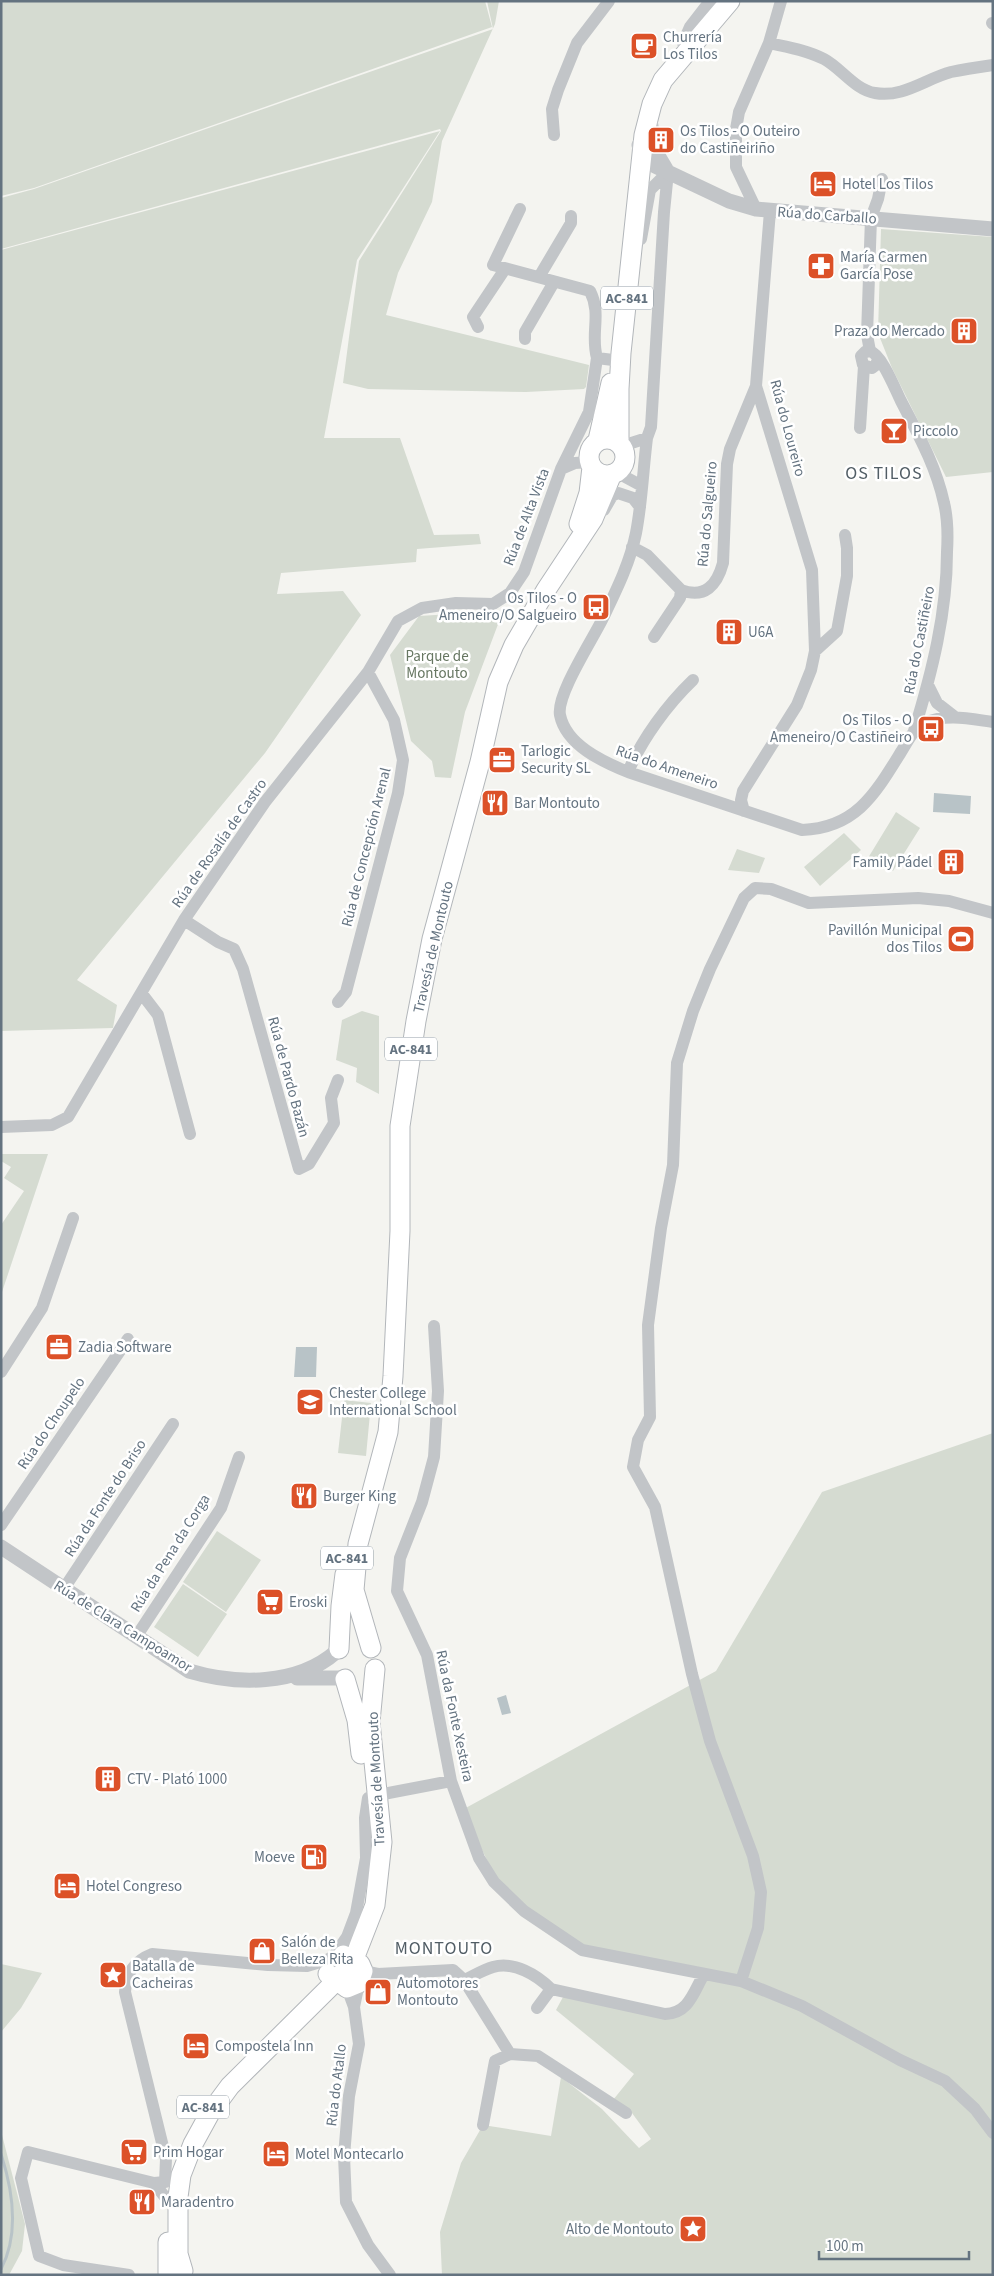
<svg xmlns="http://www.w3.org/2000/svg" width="994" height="2276" font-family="'Source Sans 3',sans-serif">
<rect width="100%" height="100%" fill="#f4f4f0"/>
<!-- green -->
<path fill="#d5dbd1" d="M1,1H485L492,27L34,188L1,196Z
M487,1H499L495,24L442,141L432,202L398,273L386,315L589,365L586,387L584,389L526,392L368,389L343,383L359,261L441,131L440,129L1,249V198L34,189L493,29Z
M440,131L357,260L324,438H400L434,535L479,534L481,544L417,549L416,562L281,573L277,594L343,591L361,615L265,753L77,980L117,1005L113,1028L1,1031V250Z
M881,229L993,237V472L946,477L892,368L878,333Z
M484,612L500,619L465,712L451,778L435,777L432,761L411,741L390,655L419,616Z
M896,812L920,828L893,871L868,858Z
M844,833L861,850L820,886L804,867Z
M737,849L765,858L759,873L728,870Z
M362,1011L379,1016V1094L356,1082L357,1068L336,1060L342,1020Z
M1,1154H48L1,1295V1225L24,1191L4,1178L11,1167L1,1161Z
M344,1400L371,1403L366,1456L338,1453Z
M993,1433V2275H442L440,2232L461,2163L483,2125L551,2136L561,2077L602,2109L639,2148L651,2139L632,2113L613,2100L634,2074L556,2010L563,1997L664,2018L706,1979L581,1945L525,1906L496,1878L462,1810L716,1671L822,1492Z
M217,1531L261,1560L226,1612L183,1582Z
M183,1584L227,1614L198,1657L154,1627Z
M1,1964L42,1973L21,2008L1,2032Z
M1,2131L25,2224L22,2251L9,2275H1Z"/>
<!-- water -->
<path fill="#b8c3c7" d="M934,793L971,796L970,814L933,812Z
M296,1347H317L316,1377H294Z
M506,1695L511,1713L502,1715L497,1698Z"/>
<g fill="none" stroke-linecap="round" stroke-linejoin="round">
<!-- stream -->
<path stroke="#b8c3c7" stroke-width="3" d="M1,2269C19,2235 13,2191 1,2154"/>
<defs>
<path id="primary" d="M589 457a18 18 0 1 1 36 0a18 18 0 1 1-36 0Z
M598,440L611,383
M619,443V389L621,353L644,135L652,104L663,80L730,1
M579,524L589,493L592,467
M371,1648L354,1590L358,1544L388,1432L393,1376L400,1231V1126L416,1021L432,939L480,762L498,682L514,645L546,590L593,519L612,474
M339,1649L341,1606L345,1574
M345,1679L357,1720L361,1754
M328,1974L347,1988L359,1983L363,1971L360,1964L343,1955
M183,2271L178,2254V2197L181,2175L193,2144L210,2113L230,2086L336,1981L354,1959L375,1905L382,1842L370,1722L375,1669
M168,2273V2242"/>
</defs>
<!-- primary casing -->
<use href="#primary" stroke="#b2b6ba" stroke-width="21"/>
<!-- minor -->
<path stroke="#c2c5c8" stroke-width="12" d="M992,23L993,24
M683,43L690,27L710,1
M769,43C787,47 807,50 824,59C841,68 855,90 875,93C903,98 925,79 951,72C965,69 979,67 993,65
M554,135L552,109L558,90L577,43L609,1
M668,172L664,212L651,427L647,438C643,470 642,502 636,533C630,563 616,591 603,618C593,639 556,695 560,715C566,745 603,762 628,772L802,830C856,828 875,794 901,752C908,741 913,729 925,723C946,713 971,719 993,722
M882,179L878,199L871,218L867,335L870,351C882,355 895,389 901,401C918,434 936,466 944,503C948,519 948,535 947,552C947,613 932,672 914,731
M520,209L493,265L590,291C602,315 590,333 597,358L613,360
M756,209L736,167V129L739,112L769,43L781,1
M641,239L650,190L668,172
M539,277L571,223V216
M478,327L473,317L505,269
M525,339V332L554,282
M870,351L865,352L861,356L863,365L872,368L876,365L878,359
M860,428L864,366
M622,446L647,438
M561,469L575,463L589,462
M616,472L642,486
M604,510L612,496L618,493L633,498L640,507
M632,547L647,555L681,590L680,598L654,637
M681,590C705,599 717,585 723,563L727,464L730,449L756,386
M815,651L837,631L847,576V548L845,535
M928,685L937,703L955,717
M628,772C642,739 667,705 693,680
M744,811L741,800L743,791L797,705L811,670L815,651L812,570L756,386L770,211
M184,920L218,942L234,949L243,969L299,1169L309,1164L334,1123L331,1098L338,1080
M142,994L158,1015L190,1134
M338,1002L346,992L398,793L403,760L394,720L368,672
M1,1127L52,1125L68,1117L184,920L265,802L368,672L398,621L422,608L456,603L493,604L510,593L524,572L561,469L589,412L597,358
M434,1326L438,1391L434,1457L422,1502L400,1558L397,1591L427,1655L451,1781L479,1858L494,1882L524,1911L582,1950L741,1981L802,2006L900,2060L945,2081L975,2109L993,2133
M1,1372L42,1308L73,1218
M1,1525L128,1339
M63,1590L173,1424
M136,1637L221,1508L239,1457
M378,1795L451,1781
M363,1971L378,1974L453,1970L464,1980L510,2054L538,2056L626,2113
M464,1980C473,1976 483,1970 493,1967C514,1961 537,1975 551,1989L665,2014C689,2013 693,1993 704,1974
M741,1981L758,1928L761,1892L753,1856L710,1741L692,1674L655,1507L633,1467L638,1440L650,1417L648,1325L661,1228L673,1165L677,1063L693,1011L710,969L744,898L755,888L771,889L809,903L918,898L949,901L993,913
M347,1988L354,2007L359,1983
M354,2007L359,2044L349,2096L344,2156L346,2202L368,2245L390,2275
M537,2008L551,1989
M483,2125L495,2061L510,2054
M154,2183L165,2197
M129,2275L63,2265L39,2256L21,2178L28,2152L154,2183L165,2182L166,2159L125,1992C126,1973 134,1961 152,1954L268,1965L307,1966L327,1960L334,1956L347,1937L356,1913L366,1858L365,1818L368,1798"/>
<!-- tertiary -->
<path stroke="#c2c5c8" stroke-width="15" d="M651,126L653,147L666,169
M639,145L642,153L655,166L729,201L756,209L993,229
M1,1547L189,1671C236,1685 297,1686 336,1652
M297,1678H343"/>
<!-- primary -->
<use href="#primary" stroke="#fff" stroke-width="19"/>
</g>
<!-- icons -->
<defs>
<symbol id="cafe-square" viewBox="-11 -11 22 22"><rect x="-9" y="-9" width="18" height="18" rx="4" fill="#dc5128" stroke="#fff"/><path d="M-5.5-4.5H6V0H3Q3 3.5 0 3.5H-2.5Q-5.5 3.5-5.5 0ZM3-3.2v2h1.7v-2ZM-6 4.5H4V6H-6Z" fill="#fff"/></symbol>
<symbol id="building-square" viewBox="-11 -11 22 22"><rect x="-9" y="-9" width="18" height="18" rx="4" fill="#dc5128" stroke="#fff"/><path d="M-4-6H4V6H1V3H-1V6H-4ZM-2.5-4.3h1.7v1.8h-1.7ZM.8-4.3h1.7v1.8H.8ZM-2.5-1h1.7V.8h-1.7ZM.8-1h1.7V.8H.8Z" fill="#fff"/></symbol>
<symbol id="hotel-square" viewBox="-11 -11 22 22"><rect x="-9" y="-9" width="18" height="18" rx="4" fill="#dc5128" stroke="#fff"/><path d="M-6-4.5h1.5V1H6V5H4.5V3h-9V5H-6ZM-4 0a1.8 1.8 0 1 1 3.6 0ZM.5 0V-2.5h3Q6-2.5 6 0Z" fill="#fff"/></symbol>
<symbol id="pharmacy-square" viewBox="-11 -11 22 22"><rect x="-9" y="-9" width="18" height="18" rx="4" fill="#dc5128" stroke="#fff"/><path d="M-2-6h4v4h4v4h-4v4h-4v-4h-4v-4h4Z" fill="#fff"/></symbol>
<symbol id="bar-square" viewBox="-11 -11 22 22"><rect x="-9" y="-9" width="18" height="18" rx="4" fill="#dc5128" stroke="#fff"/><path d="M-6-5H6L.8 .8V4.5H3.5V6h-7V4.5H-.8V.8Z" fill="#fff"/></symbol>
<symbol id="bus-square" viewBox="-11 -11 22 22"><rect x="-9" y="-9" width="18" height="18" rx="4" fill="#dc5128" stroke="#fff"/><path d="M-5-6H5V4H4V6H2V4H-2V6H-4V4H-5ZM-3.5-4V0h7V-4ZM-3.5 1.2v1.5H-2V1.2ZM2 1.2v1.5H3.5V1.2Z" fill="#fff"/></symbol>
<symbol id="office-square" viewBox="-11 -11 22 22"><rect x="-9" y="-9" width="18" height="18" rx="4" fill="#dc5128" stroke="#fff"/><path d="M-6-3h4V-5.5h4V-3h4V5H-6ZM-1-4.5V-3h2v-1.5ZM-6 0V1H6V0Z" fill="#fff"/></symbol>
<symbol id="restaurant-square" viewBox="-11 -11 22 22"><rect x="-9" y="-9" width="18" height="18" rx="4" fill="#dc5128" stroke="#fff"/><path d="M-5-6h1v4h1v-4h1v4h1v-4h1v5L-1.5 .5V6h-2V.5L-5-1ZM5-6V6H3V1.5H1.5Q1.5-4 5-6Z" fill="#fff"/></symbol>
<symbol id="stadium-square" viewBox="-11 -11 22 22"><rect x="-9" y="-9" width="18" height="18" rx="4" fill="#dc5128" stroke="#fff"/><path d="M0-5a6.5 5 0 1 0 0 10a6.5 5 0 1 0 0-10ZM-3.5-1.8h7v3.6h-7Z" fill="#fff"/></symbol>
<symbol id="school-square" viewBox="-11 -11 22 22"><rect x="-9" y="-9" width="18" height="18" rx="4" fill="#dc5128" stroke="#fff"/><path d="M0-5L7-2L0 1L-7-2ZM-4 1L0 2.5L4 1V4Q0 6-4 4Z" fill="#fff"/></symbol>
<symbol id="supermarket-square" viewBox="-11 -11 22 22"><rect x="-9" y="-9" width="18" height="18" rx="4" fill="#dc5128" stroke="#fff"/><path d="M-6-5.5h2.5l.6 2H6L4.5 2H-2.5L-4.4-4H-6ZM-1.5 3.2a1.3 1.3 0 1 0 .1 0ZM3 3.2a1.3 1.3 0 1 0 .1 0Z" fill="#fff"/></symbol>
<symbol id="fuel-square" viewBox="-11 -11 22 22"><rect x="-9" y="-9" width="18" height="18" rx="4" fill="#dc5128" stroke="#fff"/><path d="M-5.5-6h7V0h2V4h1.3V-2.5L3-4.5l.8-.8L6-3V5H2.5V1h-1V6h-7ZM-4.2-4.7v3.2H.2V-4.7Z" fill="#fff"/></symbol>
<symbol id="shop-square" viewBox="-11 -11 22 22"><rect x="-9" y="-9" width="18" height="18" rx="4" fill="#dc5128" stroke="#fff"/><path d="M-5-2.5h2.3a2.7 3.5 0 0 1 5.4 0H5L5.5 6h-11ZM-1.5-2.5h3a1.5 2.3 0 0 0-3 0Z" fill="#fff"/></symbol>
<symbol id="sight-square" viewBox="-11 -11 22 22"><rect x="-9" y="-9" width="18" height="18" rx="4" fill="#dc5128" stroke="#fff"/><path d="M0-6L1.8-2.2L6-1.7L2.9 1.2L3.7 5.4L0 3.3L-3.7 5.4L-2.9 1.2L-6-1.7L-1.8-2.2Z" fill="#fff"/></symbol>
</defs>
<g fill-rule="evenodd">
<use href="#cafe-square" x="628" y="30" width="32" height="32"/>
<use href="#building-square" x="645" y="124" width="32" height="32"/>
<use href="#hotel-square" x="807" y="168" width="32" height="32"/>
<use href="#pharmacy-square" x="805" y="250" width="32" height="32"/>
<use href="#building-square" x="948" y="315" width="32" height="32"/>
<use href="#bar-square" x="878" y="415" width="32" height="32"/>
<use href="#bus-square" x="580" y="591" width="32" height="32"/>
<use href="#building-square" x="713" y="616" width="32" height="32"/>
<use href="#bus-square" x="915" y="713" width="32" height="32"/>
<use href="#office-square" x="486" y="744" width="32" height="32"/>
<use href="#restaurant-square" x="479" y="787" width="32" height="32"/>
<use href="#building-square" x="935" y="846" width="32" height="32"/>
<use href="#stadium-square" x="945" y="923" width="32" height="32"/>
<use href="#office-square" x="43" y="1331" width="32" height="32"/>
<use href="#school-square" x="294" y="1386" width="32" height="32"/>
<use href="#restaurant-square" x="288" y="1480" width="32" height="32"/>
<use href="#supermarket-square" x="254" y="1586" width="32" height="32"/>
<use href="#building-square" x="92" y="1763" width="32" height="32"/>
<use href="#fuel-square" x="298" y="1841" width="32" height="32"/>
<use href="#hotel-square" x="51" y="1870" width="32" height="32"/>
<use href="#shop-square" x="246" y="1935" width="32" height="32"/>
<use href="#sight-square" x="97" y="1959" width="32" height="32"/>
<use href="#shop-square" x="362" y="1976" width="32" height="32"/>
<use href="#hotel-square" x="180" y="2030" width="32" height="32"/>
<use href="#supermarket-square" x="118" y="2136" width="32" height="32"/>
<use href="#hotel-square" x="260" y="2138" width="32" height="32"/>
<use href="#restaurant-square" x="126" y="2186" width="32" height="32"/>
<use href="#sight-square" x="677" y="2213" width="32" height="32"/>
</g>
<g text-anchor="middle" stroke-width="5" stroke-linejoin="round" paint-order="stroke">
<!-- shield labels -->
<g fill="#fff" stroke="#929da6" stroke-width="1">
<rect x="601" y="286.5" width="52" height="23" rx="4"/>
<rect x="385" y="1037.5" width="52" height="23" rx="4"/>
<rect x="321" y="1546.5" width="52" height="23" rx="4"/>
<rect x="177" y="2095.5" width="52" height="23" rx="4"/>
</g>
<g font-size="14" font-weight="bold" fill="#647380">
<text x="627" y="303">AC-841</text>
<text x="411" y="1054">AC-841</text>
<text x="347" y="1563">AC-841</text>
<text x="203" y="2112">AC-841</text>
</g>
<!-- poi labels -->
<g font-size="15" fill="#647380" stroke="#fff" text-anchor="start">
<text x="663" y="42">Churrería<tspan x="663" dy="17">Los Tilos</tspan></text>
<text x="680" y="136">Os Tilos - O Outeiro<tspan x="680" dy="17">do Castiñeiriño</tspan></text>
<text x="842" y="189">Hotel Los Tilos</text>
<text x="840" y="262">María Carmen<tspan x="840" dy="17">García Pose</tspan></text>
<text x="945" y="336" text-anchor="end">Praza do Mercado</text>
<text x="913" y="436">Piccolo</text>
<text x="577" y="603" text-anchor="end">Os Tilos - O<tspan x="577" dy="17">Ameneiro/O Salgueiro</tspan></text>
<text x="748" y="637">U6A</text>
<text x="912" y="725" text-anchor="end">Os Tilos - O<tspan x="912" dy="17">Ameneiro/O Castiñeiro</tspan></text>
<text x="521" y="756">Tarlogic<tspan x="521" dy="17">Security SL</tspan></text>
<text x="514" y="808">Bar Montouto</text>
<text x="932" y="867" text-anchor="end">Family Pádel</text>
<text x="942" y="935" text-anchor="end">Pavillón Municipal<tspan x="942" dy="17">dos Tilos</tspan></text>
<text x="78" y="1352">Zadia Software</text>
<text x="329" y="1398">Chester College<tspan x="329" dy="17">International School</tspan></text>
<text x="323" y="1501">Burger King</text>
<text x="289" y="1607">Eroski</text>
<text x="127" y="1784">CTV - Plató 1000</text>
<text x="295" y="1862" text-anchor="end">Moeve</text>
<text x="86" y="1891">Hotel Congreso</text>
<text x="281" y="1947">Salón de<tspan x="281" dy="17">Belleza Rita</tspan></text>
<text x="132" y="1971">Batalla de<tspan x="132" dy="17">Cacheiras</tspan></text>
<text x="397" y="1988">Automotores<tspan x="397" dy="17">Montouto</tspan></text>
<text x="215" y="2051">Compostela Inn</text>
<text x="153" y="2157">Prim Hogar</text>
<text x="295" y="2159">Motel Montecarlo</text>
<text x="161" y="2207">Maradentro</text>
<text x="674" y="2234" text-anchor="end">Alto de Montouto</text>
</g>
<!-- street labels -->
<g font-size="15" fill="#647380" stroke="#fff">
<text transform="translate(827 215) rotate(4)" y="5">Rúa do Carballo</text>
<text transform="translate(788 428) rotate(75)" y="5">Rúa do Loureiro</text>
<text transform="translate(707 514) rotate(-85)" y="5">Rúa do Salgueiro</text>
<text transform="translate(526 517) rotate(-69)" y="5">Rúa de Alta Vista</text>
<text transform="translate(919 640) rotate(-79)" y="5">Rúa do Castiñeiro</text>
<text transform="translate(667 767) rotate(19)" y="5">Rúa do Ameneiro</text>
<text transform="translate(219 843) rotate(-55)" y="5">Rúa de Rosalía de Castro</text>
<text transform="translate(366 847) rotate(-76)" y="5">Rúa de Concepción Arenal</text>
<text transform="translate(433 947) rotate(-77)" y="5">Travesía de Montouto</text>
<text transform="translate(289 1077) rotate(75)" y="5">Rúa de Pardo Bazán</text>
<text transform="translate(51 1423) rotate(-56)" y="5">Rúa do Choupelo</text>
<text transform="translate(105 1498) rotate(-57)" y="5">Rúa da Fonte do Briso</text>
<text transform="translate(170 1553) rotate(-58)" y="5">Rúa da Pena da Corga</text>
<text transform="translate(123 1626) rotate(32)" y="5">Rúa de Clara Campoamor</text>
<text transform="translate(455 1716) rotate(78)" y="5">Rúa da Fonte Xesteira</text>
<text transform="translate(376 1779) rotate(-93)" y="5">Travesía de Montouto</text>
<text transform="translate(336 2085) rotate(-83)" y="5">Rúa do Atallo</text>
</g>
<!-- park labels -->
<g font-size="15" fill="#677762" stroke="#fff">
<text x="437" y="661">Parque de<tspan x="437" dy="17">Montouto</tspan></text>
</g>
<!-- quarter labels -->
<g font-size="18" letter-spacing="1" fill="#515d65" stroke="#fff">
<text x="884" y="479">OS TILOS</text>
<text x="444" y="1954">MONTOUTO</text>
</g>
</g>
<!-- border -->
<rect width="994" height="2276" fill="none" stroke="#647380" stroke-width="5"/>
<!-- scale -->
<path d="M819 2251v8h150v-8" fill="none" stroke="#647380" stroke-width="2.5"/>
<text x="826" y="2251" font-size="15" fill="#647380" stroke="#ffffff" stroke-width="4" paint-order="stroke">100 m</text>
</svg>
